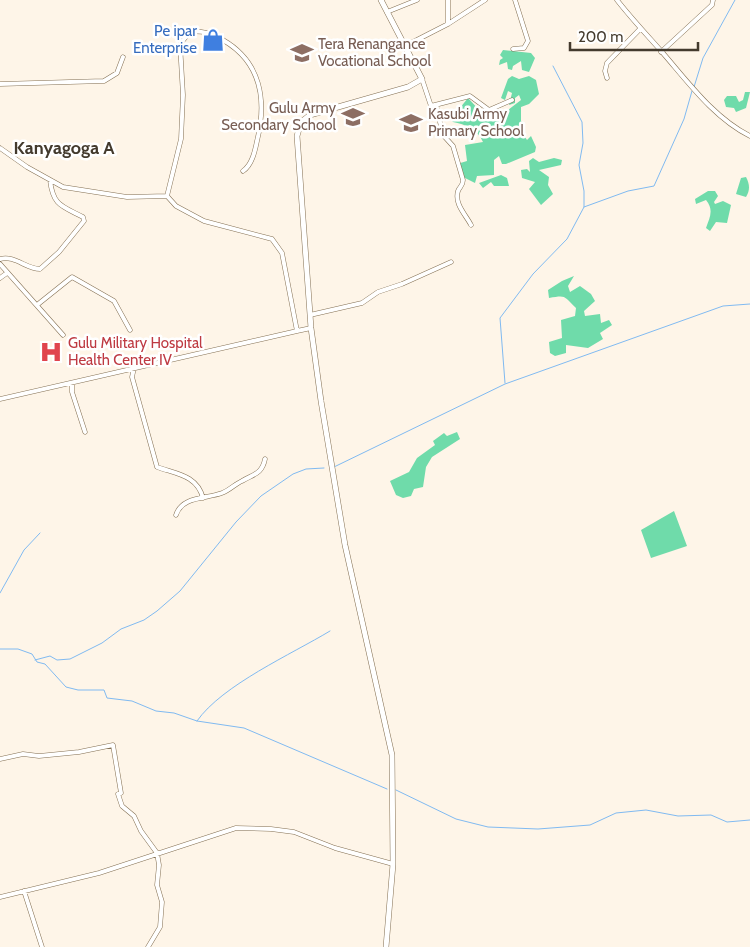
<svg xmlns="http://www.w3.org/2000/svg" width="750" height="947" font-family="Cabin,sans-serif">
<rect width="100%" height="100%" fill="#fef5e8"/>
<!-- forest -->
<path fill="#6fdbaa" d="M503,50L531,53L535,58L529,72L522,70L521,61L513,66L512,70L508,69L507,62L499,65L500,60L503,58L500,55Z
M512,76L519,79L529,76L536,80L539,94L529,104L521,107V121L525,127V137L527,140L531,136L536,147L535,152L506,164H502L499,156L494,160V175L477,176L475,183L461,176L457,164L467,161L465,145L483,142C478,130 465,124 453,122L451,119L468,98L481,112L493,118L504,113L521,100L519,95L515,98V103L509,105L512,93L508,91L505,100L501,98L508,79Z
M745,92H750L746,108L736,112L734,108L726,107L724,100L727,96H736L739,102L743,100Z
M533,158L539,162L554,158L562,160L561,165L539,170L549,177L548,185L553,194L541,205L529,189L535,182L522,178L521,170L527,169L530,172L529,161Z
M501,175L507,178L509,186H494L491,182L483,188L479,183Z
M746,177C750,185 750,190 746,197L736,194L741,178Z
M708,191H715L718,196L714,202L715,204L723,201L731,205L727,223L716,222L710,231L706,228C710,217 714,210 706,200L696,204L695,199Z
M574,276L568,286L570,292L580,286L591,294L595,301L584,311L585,316L600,314L601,323L609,320L612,325L600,333L603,339L588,348L566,345V353L555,356L550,353L549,342L562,338L561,320L575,316L576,308C563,296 567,295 549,298L548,290L562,281Z
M457,432L460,439L432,457L426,467L423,487L414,489L411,496L403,498L396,495L390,481L409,472L417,458L435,445L433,441L444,433L447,436Z
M674,511L687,546L651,558L641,530Z"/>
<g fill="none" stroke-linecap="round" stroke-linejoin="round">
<!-- stream -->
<path stroke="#80baf1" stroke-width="1" d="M694,87L703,58L735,0
M584,207L628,191L654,186L684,119L692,91
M505,383L500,318L533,274L567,239L584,207V191L579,165L583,143L582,122L553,66
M334,467L505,384L723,306L750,304
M0,593L24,550L40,533
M0,649H18L32,654L37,662L45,664L66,687L78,690H104L107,698L132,701L156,711L174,713L197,721L244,728L387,789
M35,660L50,656L57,660L70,659L102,643L121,629L144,620L157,611L180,591L236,522L261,496L293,474L306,469L324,468
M197,721C222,685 292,654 330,631
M396,790L456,819L488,827L538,829L590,825L616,813L646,810L678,816L711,815L727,822L750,820"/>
<defs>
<path id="street" d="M617,0C631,18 647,35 662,52C688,82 714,118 750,136
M387,12L417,0
M448,24V0
M405,46L448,24L485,0
M513,49L524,48L528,41L515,0
M661,52L712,5L713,0
M607,78L605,71L607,63L640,29
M422,79L431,106L470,96L489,110L512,100
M0,84L104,81L117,73L123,57
M436,105L443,135L453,146L463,180C463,186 460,186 458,191C454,204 466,215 471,225
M0,148L27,167L63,187L127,197L167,196L176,206L204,221L272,239L282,253L297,331L311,328
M167,196L181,139L183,95L180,44L190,32C202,30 212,34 223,40C261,62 267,100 257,141C255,151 252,165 243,171
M0,259C15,255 26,269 40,269L59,252L84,221L83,217C62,206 53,206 50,180
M0,264L63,335
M0,278L7,273
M37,305L72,277L114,301L130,330
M310,315L362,303L378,292L402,284L451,262
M134,368L132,377L157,467C176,474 197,475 203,498
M72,383V392L85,432
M0,399L297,331
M176,515C182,496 206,499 222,493C230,490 235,484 242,481C254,474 262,474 265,459
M0,759L23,754L39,756L79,752L113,745L121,793L118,794L122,806L134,816L141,831L157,853L159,865L157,885L162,902L160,927L148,947
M24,891L42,947
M0,897L99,873L236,828L271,829L294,832L335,848L393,864"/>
<path id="secondary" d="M381,0L422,79L408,87L310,115L301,122L297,136L311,328L321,401L345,545L392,755L393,864L386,947"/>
</defs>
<!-- street casing -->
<use href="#street" stroke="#847053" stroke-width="5"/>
<!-- secondary casing -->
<use href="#secondary" stroke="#847053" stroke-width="6"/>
<!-- street -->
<use href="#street" stroke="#fff" stroke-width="4"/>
<!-- secondary -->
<use href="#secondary" stroke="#fff" stroke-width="5"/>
</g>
<!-- icons -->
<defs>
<symbol id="shop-bare" viewBox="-9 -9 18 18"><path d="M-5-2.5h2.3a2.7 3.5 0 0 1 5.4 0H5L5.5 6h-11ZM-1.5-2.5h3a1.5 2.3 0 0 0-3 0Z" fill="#3f7fe0" stroke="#fff" stroke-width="2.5" paint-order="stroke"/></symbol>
<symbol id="school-bare" viewBox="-9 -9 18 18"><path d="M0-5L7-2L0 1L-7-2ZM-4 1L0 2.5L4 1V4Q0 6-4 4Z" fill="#8d6e63" stroke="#fff" stroke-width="2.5" paint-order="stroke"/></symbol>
<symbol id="hospital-bare" viewBox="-9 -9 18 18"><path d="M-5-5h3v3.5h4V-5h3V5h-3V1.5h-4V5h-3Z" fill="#e0444e" stroke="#fff" stroke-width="2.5" paint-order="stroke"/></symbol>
</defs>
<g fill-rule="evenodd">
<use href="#shop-bare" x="197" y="24" width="32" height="32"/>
<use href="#school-bare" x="286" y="37" width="32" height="32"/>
<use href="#school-bare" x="337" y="101" width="32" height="32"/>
<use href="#school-bare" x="395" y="107" width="32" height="32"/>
<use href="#hospital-bare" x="35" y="336" width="32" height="32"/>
</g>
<g text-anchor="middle" stroke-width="5" stroke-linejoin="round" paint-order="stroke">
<!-- shop labels -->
<g font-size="15" fill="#366cbe" stroke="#fff" text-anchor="end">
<text x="197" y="36">Pe ipar<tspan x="197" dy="17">Enterprise</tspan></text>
</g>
<!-- education labels -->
<g font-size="15" fill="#785e54" stroke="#fff" text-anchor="start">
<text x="318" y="49">Tera Renangance<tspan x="318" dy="17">Vocational School</tspan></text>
<text x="336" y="113" text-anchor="end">Gulu Army<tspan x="336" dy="17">Secondary School</tspan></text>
<text x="428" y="119">Kasubi Army<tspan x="428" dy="17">Primary School</tspan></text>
</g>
<!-- health labels -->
<g font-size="15" fill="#be3a42" stroke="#fff" text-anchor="start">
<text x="68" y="348">Gulu Military Hospital<tspan x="68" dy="17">Health Center IV</tspan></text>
</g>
<!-- quarter labels -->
<g font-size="18" font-weight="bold" fill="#433a2d" stroke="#fff">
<text x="64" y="154">Kanyagoga A</text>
</g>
</g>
<!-- scale -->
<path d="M570 42v8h128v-8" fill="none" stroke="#433a2d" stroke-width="2.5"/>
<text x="578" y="42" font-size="15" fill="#433a2d" stroke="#ffffff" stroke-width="4" paint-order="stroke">200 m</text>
</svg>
